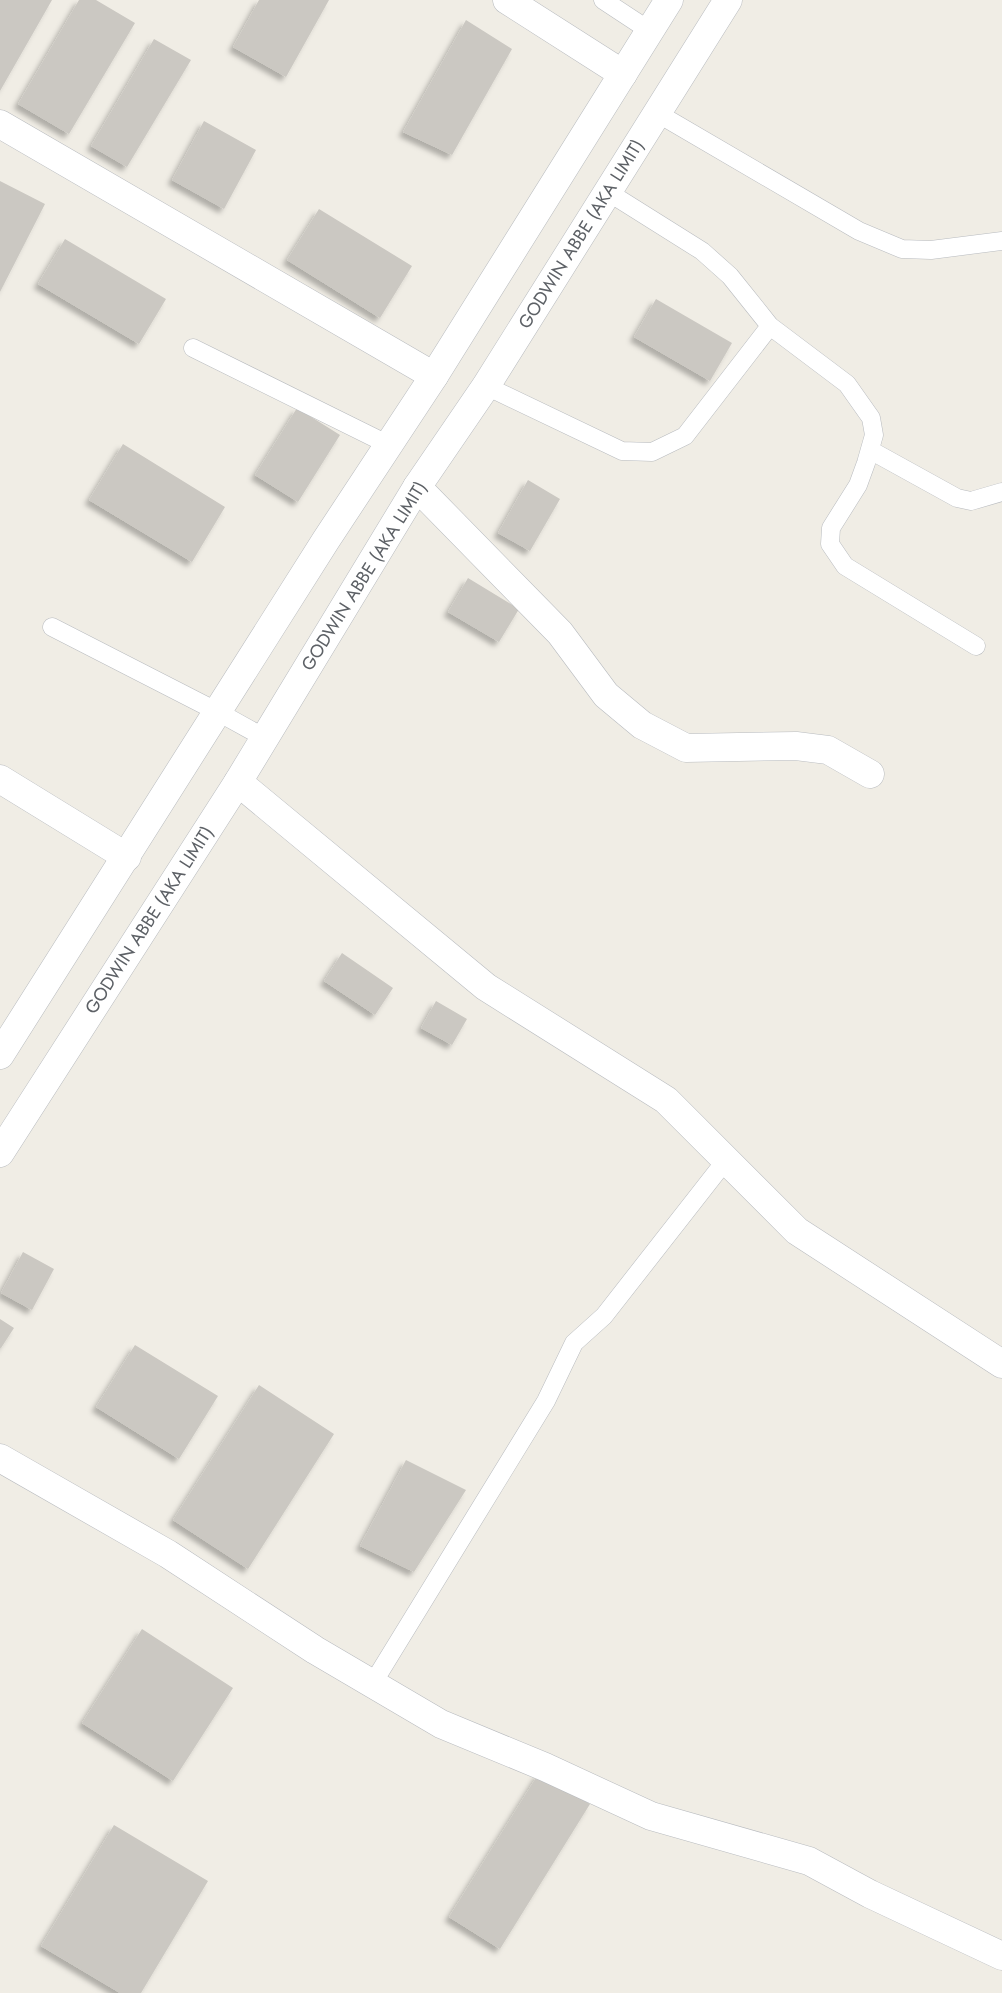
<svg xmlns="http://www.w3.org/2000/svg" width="1002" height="1993" font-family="Jost,sans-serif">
<defs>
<filter id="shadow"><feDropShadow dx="-4.5" dy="4.5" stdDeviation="2.5" flood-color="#0004"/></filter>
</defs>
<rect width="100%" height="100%" fill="#f0ede5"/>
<!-- building -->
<path fill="#cbc8c2" filter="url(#shadow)" d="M0,0H52L0,91Z
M79,0H96L135,23L69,134L18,104Z
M259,0H329L286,77L233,47Z
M466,20L512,49L452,155L403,132Z
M154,39L191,60L127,167L91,146Z
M204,121L256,150L224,209L172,180Z
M0,181L45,204L0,292Z
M319,209L412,266L380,318L287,260Z
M65,239L166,299L139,344L38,284Z
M656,299L732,343L710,381L634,337Z
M297,408L340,435L298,502L255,475Z
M123,444L225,507L192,562L89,500Z
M528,480L560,499L530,551L498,533Z
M468,578L519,609L499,642L448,612Z
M342,953L393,988L375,1015L324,981Z
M436,1001L467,1019L452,1045L421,1028Z
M23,1252L54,1269L32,1310L1,1293Z
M0,1319L14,1328L1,1348H0Z
M135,1345L218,1396L179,1459L96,1407Z
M259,1385L334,1434L248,1569L173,1520Z
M406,1460L466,1490L414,1572L360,1546Z
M142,1629L233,1688L173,1781L82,1723Z
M539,1773L590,1804L500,1949L449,1917Z
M114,1825L208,1881L141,1993H120L41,1946Z"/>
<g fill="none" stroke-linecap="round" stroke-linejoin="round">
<defs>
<path id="service" d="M603,0L650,31
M657,113L859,231L902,249L931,250L1002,241
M608,192L702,251L730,276L770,326L847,384L871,418L874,435L866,463L858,485L831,528L830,544L845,566L976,646
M193,348L389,445
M486,386L622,451L652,452L685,436L770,326
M870,450L957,498L971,501L1002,492
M52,627L218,712L265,738
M373,1683L546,1401L574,1343L604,1316L726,1160"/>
<path id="minor" d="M507,0L623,74
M0,124L434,376
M417,487L560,633L606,695L642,725L686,748L796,746L828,750L870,774
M0,779L127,857
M238,782L486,987L666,1100L797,1231L1002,1364
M0,1458L168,1554L315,1650L441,1724L545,1767L651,1816L809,1861L870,1894L1002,1956"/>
<path id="tertiary" d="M0,1055L326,540L434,376L669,0
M0,1153L238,782L417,487L486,386L728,0"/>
</defs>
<!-- service casing -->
<use href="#service" stroke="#b8bbbf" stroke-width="19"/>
<!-- minor casing -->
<use href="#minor" stroke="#b8bbbf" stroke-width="29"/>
<!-- tertiary casing -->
<use href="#tertiary" stroke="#b8bbbf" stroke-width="29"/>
<!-- service -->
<use href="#service" stroke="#fff" stroke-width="18"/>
<!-- minor -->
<use href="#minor" stroke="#fff" stroke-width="28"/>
<!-- tertiary -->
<use href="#tertiary" stroke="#fff" stroke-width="28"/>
</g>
<g text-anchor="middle" stroke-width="5" stroke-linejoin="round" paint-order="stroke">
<!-- street labels -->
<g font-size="18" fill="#5d6166" stroke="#fff">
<text transform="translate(581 234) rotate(-58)" y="6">GODWIN ABBE (AKA LIMIT)</text>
<text transform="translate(364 576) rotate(-58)" y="6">GODWIN ABBE (AKA LIMIT)</text>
<text transform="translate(149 920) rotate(-57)" y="6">GODWIN ABBE (AKA LIMIT)</text>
</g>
</g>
</svg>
